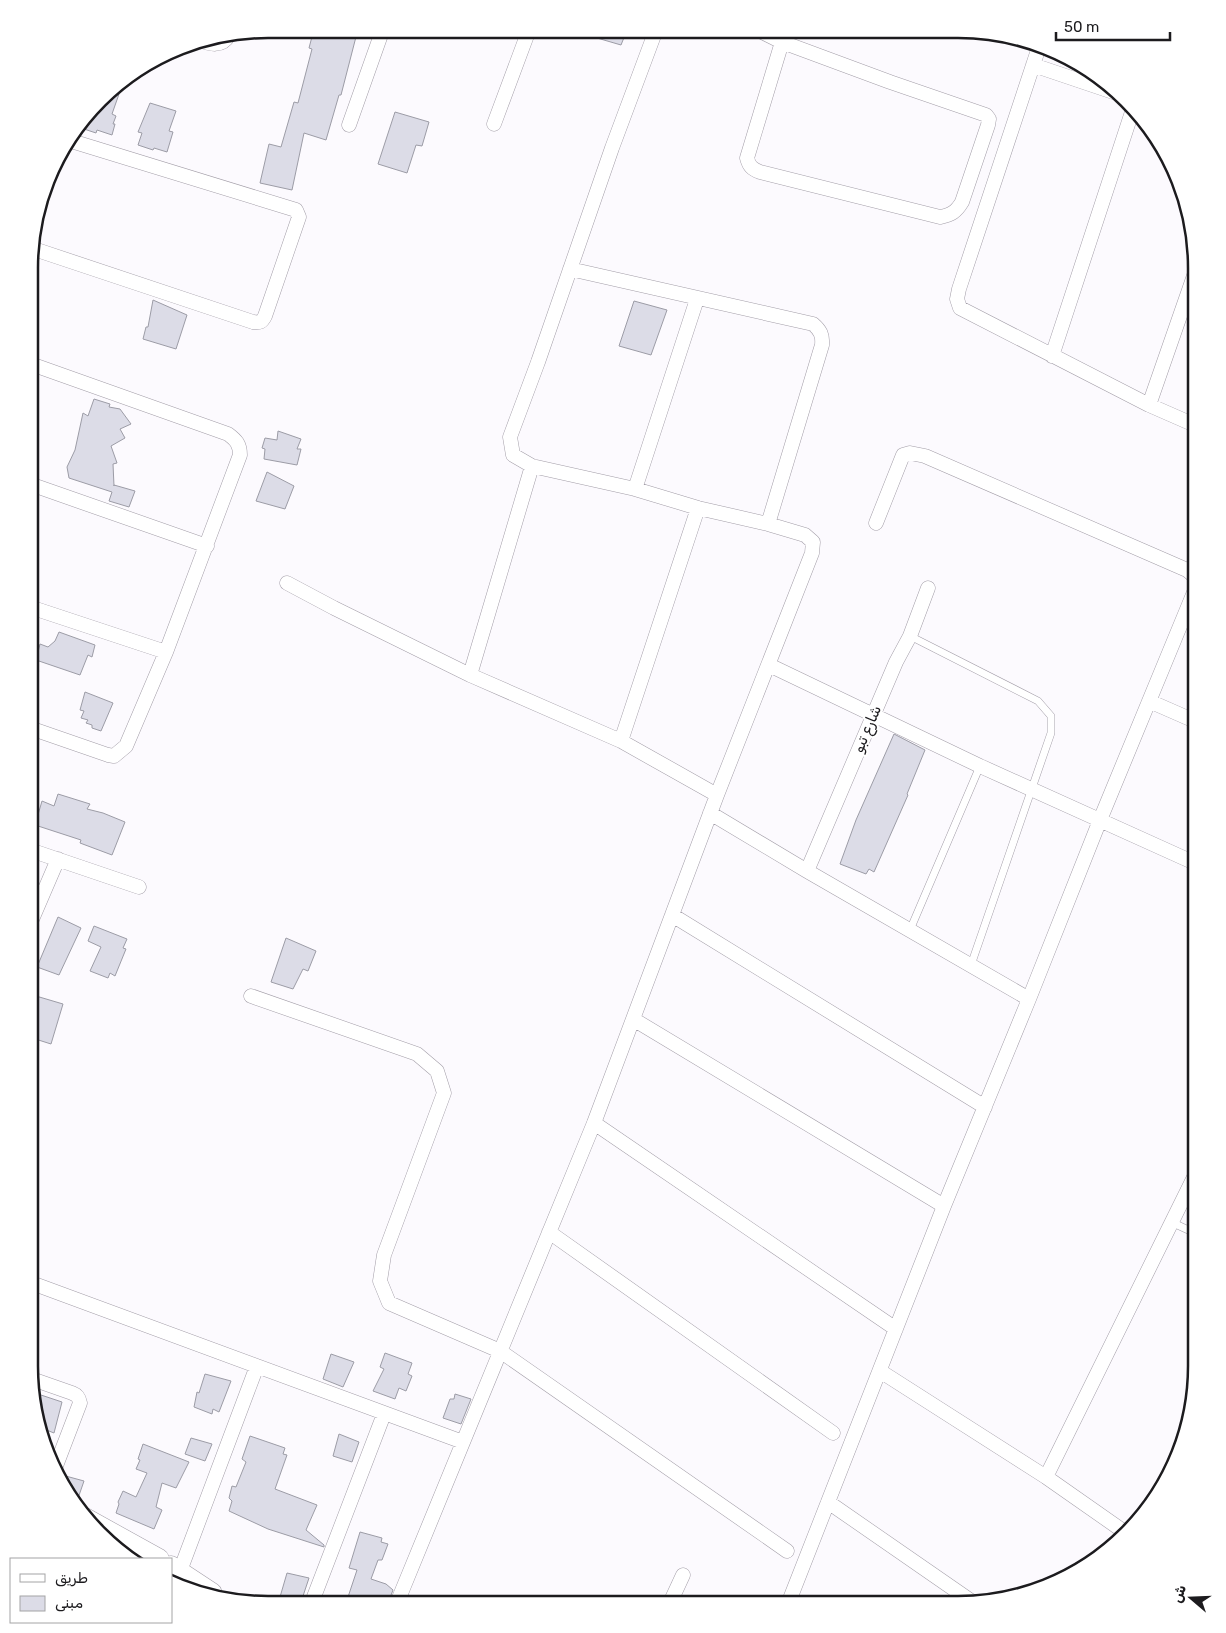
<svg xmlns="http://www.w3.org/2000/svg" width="1226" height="1633" font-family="Rubik,Cairo,sans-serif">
<rect width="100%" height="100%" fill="#fcfafe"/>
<!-- building -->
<path fill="#dcdce7" stroke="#9c9ca6" d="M314,29H358L341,95H339L326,140L304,133L292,190L260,183L269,144L281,147L294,102L298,103L312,49L309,48Z
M580,30H627L621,45L580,33Z
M108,90L119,94L112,114L116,116L113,124H115L112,135L97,130L96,133L81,128L83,121Z
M150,103L176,111L169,131L173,132L167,152L154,148L153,150L138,145L142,133L138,132Z
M395,112L429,122L422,146L416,145L407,173L378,164Z
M153,300L187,315L176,349L143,339L146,327H148Z
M634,301L667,310L651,355L619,346Z
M94,399L110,404L109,407L120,409L131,424L120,429L125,438L111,446L117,463L113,464L114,486V485L135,491L129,507L109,501L112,492L69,478L67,467L75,450L83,413L88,416Z
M278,431L301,439L297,449H301L297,465L264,459L265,449L262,448L265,438L277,440Z
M267,472L294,486L285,509L256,501Z
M59,632L95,645L92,657L88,655L80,675L36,660L40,644L48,647L55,641Z
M85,692L113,703L101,731L92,728V725L86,723L88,720L81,718L84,711L80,710Z
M894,734L925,750L907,794L908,795L874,872L869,869L866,874L840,864L856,820Z
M58,794L90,804L87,809L103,813L125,822L112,855L80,843L81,840L35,825L42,801L54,806Z
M58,917L81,928L59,975L37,967Z
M94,926L127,939L123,948L126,949L115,976L110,973L108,978L90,971L101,947L88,941Z
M286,938L316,951L308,971L303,969L293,989L271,982Z
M36,996L63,1004L51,1044L29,1037V1014Z
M385,1353L412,1363L408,1374L412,1376L406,1391L399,1388L395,1399L373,1391L384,1369L380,1367Z
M331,1354L354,1362L343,1387L323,1379Z
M205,1374L231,1381L219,1412L213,1409L212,1414L194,1407L197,1392L199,1393Z
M35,1393L62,1402L54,1433L44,1429Z
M455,1394L471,1399L461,1424L443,1418L450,1399H454Z
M339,1434L359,1442L352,1462L333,1456Z
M250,1436L285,1448L283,1454L287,1455L275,1489L317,1505L306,1530L324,1545V1547L268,1529L229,1511L232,1501L229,1498L232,1486L236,1487L246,1462L242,1459Z
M191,1438L212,1444L205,1461L185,1454Z
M143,1444L189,1462L176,1488L162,1483L156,1507L162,1510L154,1529L116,1513L119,1504L118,1502L123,1491L136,1497L147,1473L136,1469L140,1460L138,1459Z
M62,1475L84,1481L76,1504L58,1478Z
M360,1532L382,1538L381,1542L388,1544L382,1560H378L371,1579L386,1584L393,1590L388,1603H346L357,1570L349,1568Z
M287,1573L309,1578L301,1602H294L280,1597Z"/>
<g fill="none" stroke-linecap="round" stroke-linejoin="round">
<defs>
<path id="lane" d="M910,636L1038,701L1051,716V733L971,965
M910,930L980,766
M1171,1222L1197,1234"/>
<path id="street" d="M758,30L782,42L890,82L986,115L989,119L988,125L962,202C956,212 951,215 940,217L760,172C752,169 749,166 747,158L782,42L787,30
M198,40C210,44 222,48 229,35
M1040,44L959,289L957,299L960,308L1149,405L1197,426
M1033,65L1116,93
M494,124L529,30
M349,125L383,29
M31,248L253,322C260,323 262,322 265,316L299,217L296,210L68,140
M570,269L813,324C820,330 823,335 822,345L768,524
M1052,356L1132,112
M1149,405L1197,267
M30,484L207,546
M635,489L697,299
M876,523L903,455L910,453L925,456L1187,570L1194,576L1197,585
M287,583L334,608L470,675L621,741L717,795
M30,607L166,652
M769,665L980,766L1197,864
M470,675L532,466
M1149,701L1197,722
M30,728L108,755L114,756L126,746L166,652L240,455C240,444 236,440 228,434L31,364
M621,741L698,508
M710,813L807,871L1029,999
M30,850L139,887
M807,871L896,662L910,636L928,588
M672,915L985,1107
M30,924L58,859
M251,996L417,1054L437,1071L444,1093L384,1255L380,1281L389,1303L500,1351L787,1551
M633,1019L944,1206
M594,1123L896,1329
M549,1232L833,1433
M29,1282L463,1442
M880,1371L1046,1477L1126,1533
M32,1379L72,1393C77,1395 79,1397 80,1403L54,1471
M1046,1477L1197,1171
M828,1502L971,1601
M180,1571L257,1366
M312,1602L384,1414
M397,1603L594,1123L717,795L812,553L813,542L805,535L768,524L698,508L635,489L532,466L513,455L510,437L538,362L612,148L656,30
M670,1603L683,1575
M788,1604L944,1206L1029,999L1100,820L1197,585"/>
<path id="secondary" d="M85,1518L159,1559
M171,1566L212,1593"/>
</defs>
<!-- lane casing -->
<use href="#lane" stroke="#a39ea8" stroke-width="8"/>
<!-- street casing -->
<use href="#street" stroke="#a39ea8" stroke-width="15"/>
<!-- secondary casing -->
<use href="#secondary" stroke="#a39ea8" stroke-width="21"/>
<!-- lane -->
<use href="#lane" stroke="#fff" stroke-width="7"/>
<!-- street -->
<use href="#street" stroke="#fff" stroke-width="14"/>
<!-- secondary -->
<use href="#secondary" stroke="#fff" stroke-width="20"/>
</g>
<g text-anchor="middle" stroke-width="4.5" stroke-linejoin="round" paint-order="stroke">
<!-- street labels -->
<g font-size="15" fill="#1c1b1e" stroke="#fff">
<text transform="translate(867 729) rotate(-67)" y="5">شارع تبو</text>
</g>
</g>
<!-- crop -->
<path d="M0 0H1226V1633H0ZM268 38H958A230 230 0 0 1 1188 268V1366A230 230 0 0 1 958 1596H268A230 230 0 0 1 38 1366V268A230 230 0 0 1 268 38Z" fill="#fff" fill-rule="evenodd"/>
<path fill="none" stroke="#1c1b1e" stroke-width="2.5" d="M268 38H958A230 230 0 0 1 1188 268V1366A230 230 0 0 1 958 1596H268A230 230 0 0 1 38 1366V268A230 230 0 0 1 268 38Z"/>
<!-- legend -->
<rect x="10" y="1558" width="162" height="65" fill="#ffffff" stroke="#a4a4a5"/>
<rect x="20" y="1574" width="25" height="8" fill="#ffffff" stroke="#a4a4a5"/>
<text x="55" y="1583" font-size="15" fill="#1c1b1e">طريق</text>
<rect x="20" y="1596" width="25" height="15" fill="#dcdce7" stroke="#a4a4a5"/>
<text x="55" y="1608" font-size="15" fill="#1c1b1e">مبنى</text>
<!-- north arrow -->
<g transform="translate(1191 1598) rotate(289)" stroke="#ffffff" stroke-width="4" paint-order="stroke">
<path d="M0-4L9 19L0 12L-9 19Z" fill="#1c1b1e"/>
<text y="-8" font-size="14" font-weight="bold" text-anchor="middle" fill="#1c1b1e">ش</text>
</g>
<!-- scale -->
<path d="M1056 32v8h114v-8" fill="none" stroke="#1c1b1e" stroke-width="2.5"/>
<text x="1064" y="32" font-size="15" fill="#1c1b1e" stroke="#ffffff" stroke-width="4" paint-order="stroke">50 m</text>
</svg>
